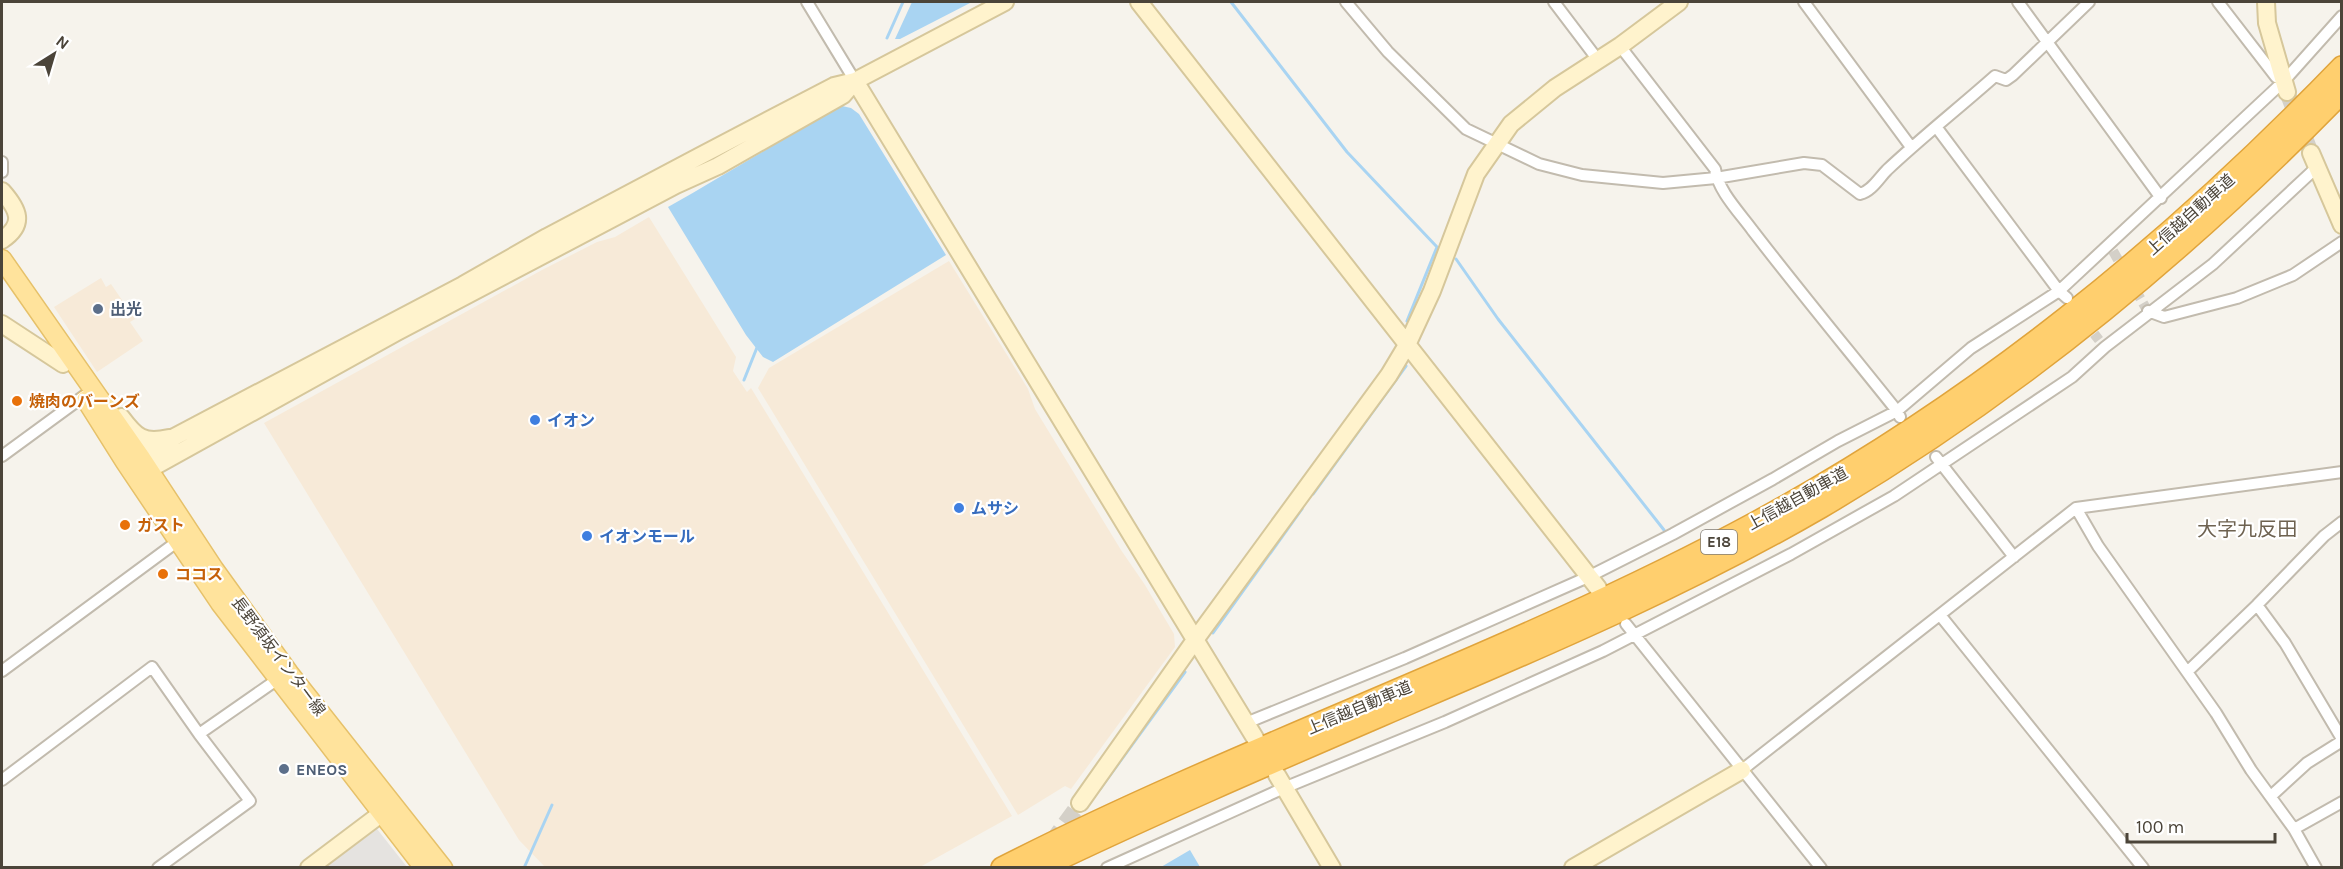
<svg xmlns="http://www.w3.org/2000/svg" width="2343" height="869" font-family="Karla,'Noto Sans JP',sans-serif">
<rect width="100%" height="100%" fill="#f6f3ec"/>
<!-- commercial -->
<path fill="#f7ead8" d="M649,217L736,357L733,371L747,392L751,388L1012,816L920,867H545L519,840L264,423L542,270L597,242L615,237Z
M949,261L1028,389L1035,409L1121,550L1145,585L1174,634L1175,647L1071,789L1065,786L1018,815L758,388L769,368Z
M101,278L106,287L111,284L135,319L130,322L143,341L97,372L54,307Z"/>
<!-- parking -->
<path fill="#e5e3e0" d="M377,829L407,867H326Z"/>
<!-- water -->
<path fill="#a9d4f2" d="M912,2H972L900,39H895Z
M842,106L851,108L859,114L946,255L773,362L763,357L746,335L668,207C727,174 783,138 842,106Z
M1190,850L1200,867H1161Z"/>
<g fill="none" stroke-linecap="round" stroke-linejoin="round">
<!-- stream -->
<path stroke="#a9d4f2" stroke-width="3" d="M1231,2L1347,152L1437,247L1407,321
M887,38L903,2
M1456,259L1498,319L1664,530
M744,380L758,345
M1313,494L1406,366
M1213,633L1302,509
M1100,789L1185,672
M524,868L552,805"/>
<!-- street-tunnel -->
<path stroke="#d4d0c8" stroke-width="10" stroke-dasharray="10 5" stroke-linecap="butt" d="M2113,251L2147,310
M2085,322L2099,340"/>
<!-- secondary-tunnel -->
<path stroke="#d4d0c8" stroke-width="16" stroke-dasharray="16 8" stroke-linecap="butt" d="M2287,92L2311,153
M1051,843L1080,803"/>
<defs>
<path id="street" d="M807,2L855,81
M1346,2L1388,52L1466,129L1539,164L1582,175L1663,183L1716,178L1804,163L1822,165L1860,194C1872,191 1879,178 1887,170C1922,137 1959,108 1995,76L2006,80L2013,75L2089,2
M1554,2L1598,60
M1804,2L1911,147
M2018,2L2161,198
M2218,2L2276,77L2284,81
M1620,46L1715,169C1718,191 1740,213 1753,231C1800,292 1849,351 1897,411L1900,417
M1937,128L2059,291L2067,298
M2,162V172
M2148,311L2164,317L2237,298L2293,275L2342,242
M2,456L84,396
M1936,457L2014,557
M2076,508L2098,546L2216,713L2251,770L2294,829L2316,868
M2257,605L2285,643L2342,739
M1940,615L2143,868
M1626,624L1821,868
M2,671L178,541
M2187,672L2257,605L2324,536L2342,522
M1246,723L1405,658L1588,577L1673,534L1773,479L1838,441L1897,411L1971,348L2059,291L2284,81L2342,16
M1742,770L2076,508L2342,472
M2,780L152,667L199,734
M2271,796L2307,763L2342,741
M2294,829L2342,802
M158,868L250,801L199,734L278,679
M1107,868L1284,788L1445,722L1603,651L1791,554L1894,496L2072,377L2105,347L2213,264L2317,167"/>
<path id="secondary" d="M1005,2L855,81L1255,738
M1139,2L1598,588
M2266,2L2267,23L2287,92
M855,81L843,95L718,166L676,185L397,332L148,470L131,471L141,458L176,436L463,285L547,237L700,156L834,86Z
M2311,153L2342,225
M2,191C18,209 26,224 2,240
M2,324L63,364
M121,417C136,437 143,444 169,438
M1277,775L1332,868
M1080,803L1195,640L1389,375L1407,345L1432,291L1476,174L1511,124L1555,88L1620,46L1679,2
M309,868L382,813
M1573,868L1742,770"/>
<path id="primary" d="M2,259L141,458L214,569L289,673L443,868
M86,400L125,462L220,603L424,868"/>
<path id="highway" d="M1002,868C1249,742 1513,654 1757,522C1978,402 2168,247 2342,67
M1040,868C1163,809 1287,756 1412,702C1551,643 1690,583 1821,507C2014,394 2186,252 2342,92"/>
</defs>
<!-- street casing -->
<use href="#street" stroke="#c2bbae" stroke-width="14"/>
<!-- secondary casing -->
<use href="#secondary" stroke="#d6c79b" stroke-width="20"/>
<!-- primary casing -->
<use href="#primary" stroke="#e6c16a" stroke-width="21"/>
<!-- highway casing -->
<use href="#highway" stroke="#e0a43c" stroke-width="24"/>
<!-- street -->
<use href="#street" stroke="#fff" stroke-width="10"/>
<!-- secondary -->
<use href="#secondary" stroke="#fff3cd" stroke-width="16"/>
<!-- primary -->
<use href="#primary" stroke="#ffe39c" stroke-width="18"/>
<!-- highway -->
<use href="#highway" stroke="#ffcf6e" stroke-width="21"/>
</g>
<!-- markers -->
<g fill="#5c6f8a" stroke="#fff" stroke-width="2">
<circle cx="98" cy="309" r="6"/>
<circle cx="284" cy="769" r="6"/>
</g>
<g fill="#e8710a" stroke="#fff" stroke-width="2">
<circle cx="17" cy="401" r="6"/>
<circle cx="125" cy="525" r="6"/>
<circle cx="163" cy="574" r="6"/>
</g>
<g fill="#3f7fe0" stroke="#fff" stroke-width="2">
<circle cx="535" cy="420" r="6"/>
<circle cx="959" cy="508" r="6"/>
<circle cx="587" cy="536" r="6"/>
</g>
<g text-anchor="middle" stroke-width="4.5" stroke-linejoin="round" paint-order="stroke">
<!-- shield labels -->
<rect fill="#fff" stroke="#817c74" stroke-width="1.5" x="1701" y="530" width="36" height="24" rx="4.5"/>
<g font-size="15" font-weight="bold" fill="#4b4439">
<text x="1719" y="547">E18</text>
</g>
<!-- street labels -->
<g font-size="16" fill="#4b4439" stroke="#fff">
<text transform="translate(2190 214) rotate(-42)" y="6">上信越自動車道</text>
<text transform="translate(1797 498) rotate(-29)" y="6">上信越自動車道</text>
<text transform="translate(279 656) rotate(53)" y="6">長野須坂インター線</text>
<text transform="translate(1359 707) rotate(-23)" y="6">上信越自動車道</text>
</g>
<!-- service labels -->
<g font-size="16" font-weight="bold" fill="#4e5e75" stroke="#fff" text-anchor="start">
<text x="110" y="315">出光</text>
<text x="296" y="775">ENEOS</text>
</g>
<!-- food labels -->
<g font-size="16" font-weight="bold" fill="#c56008" stroke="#fff" text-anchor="start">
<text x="29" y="407">焼肉のバーンズ</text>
<text x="137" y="531">ガスト</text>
<text x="175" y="580">ココス</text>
</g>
<!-- shop labels -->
<g font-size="16" font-weight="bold" fill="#366cbe" stroke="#fff" text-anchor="start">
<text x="547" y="426">イオン</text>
<text x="971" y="514">ムサシ</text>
<text x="599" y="542">イオンモール</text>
</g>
<!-- quarter labels -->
<g font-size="20" fill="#6e6250" stroke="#fff">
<text x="2247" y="536">大字九反田</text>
</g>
</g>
<!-- border -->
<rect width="2343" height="869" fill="none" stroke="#4b4439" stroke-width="6"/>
<!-- north arrow -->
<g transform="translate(54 54) rotate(37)" stroke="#ffffff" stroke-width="4.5" paint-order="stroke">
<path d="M0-4.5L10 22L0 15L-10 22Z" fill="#4b4439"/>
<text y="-9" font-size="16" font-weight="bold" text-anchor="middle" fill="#4b4439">N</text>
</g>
<!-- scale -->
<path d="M2127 833v9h148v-9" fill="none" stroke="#4b4439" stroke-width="3"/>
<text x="2136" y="833" font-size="18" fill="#4b4439" stroke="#ffffff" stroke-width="4.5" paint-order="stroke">100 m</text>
</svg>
